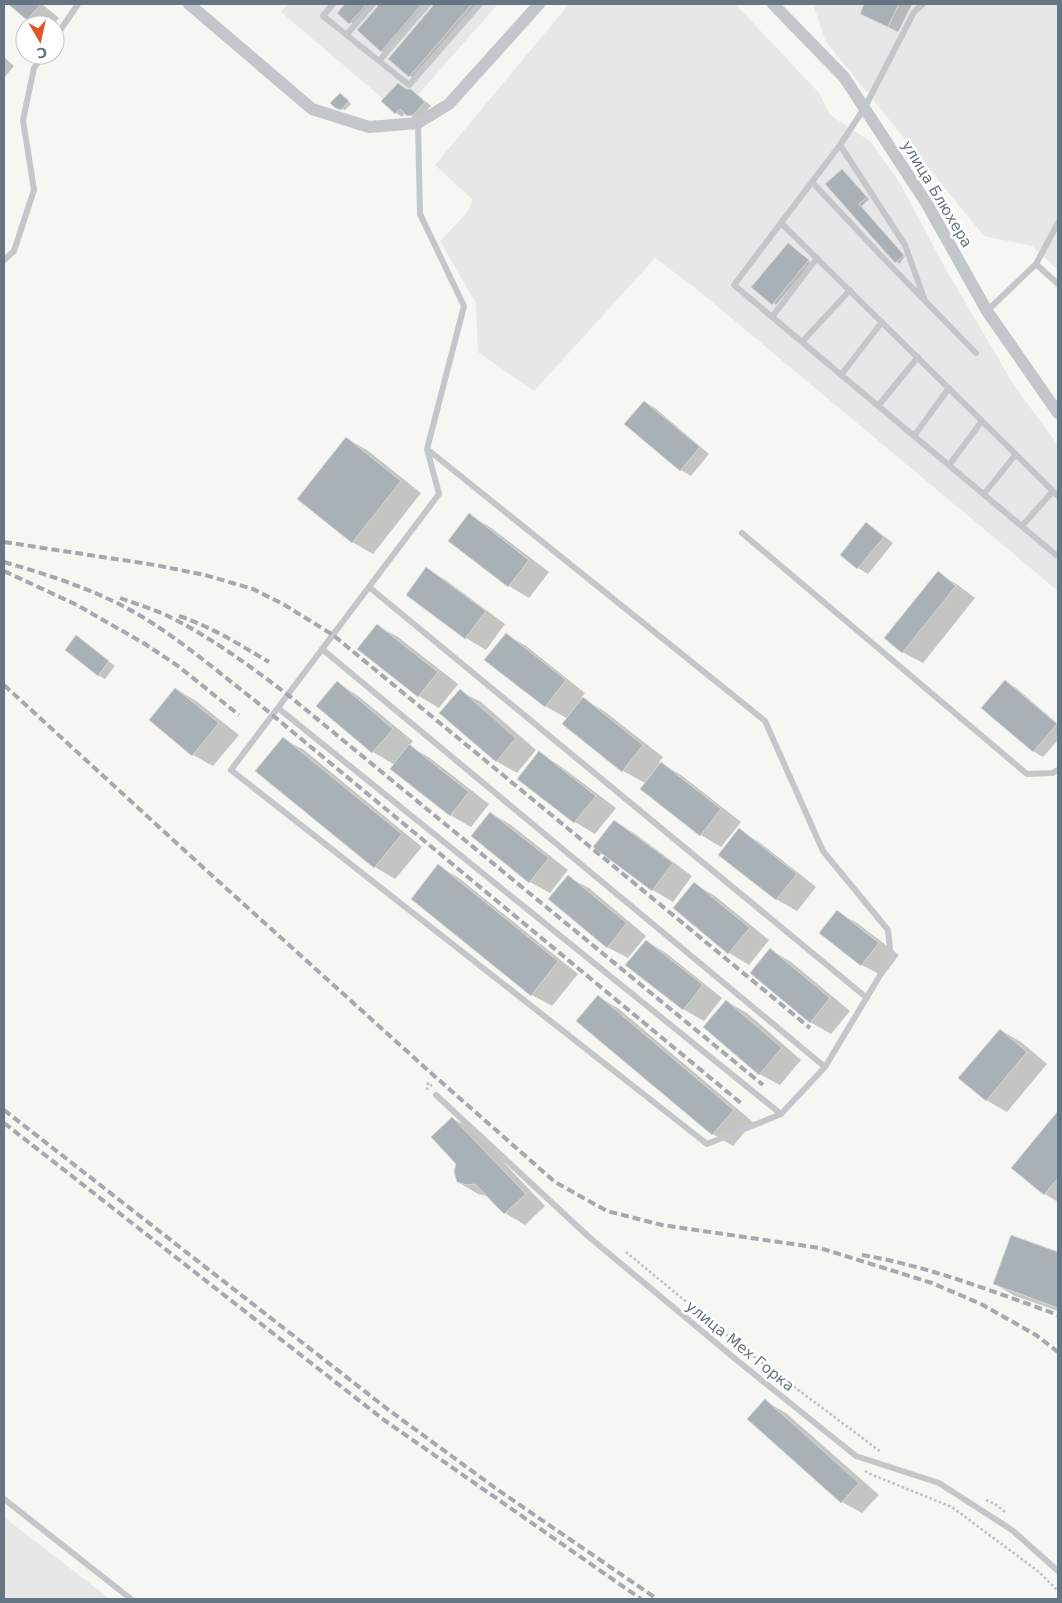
<svg xmlns="http://www.w3.org/2000/svg" width="1062" height="1603" font-family="'DejaVu Sans',sans-serif">
<rect width="100%" height="100%" fill="#f6f6f2"/>
<!-- built -->
<path fill="#e6e7e6" d="M288,4H498L401,114L281,12Z
M569,4H735L819,93L830,115L871,142L900,183L945,268L1015,387L1058,445V591L693,286L655,258L534,391L478,352L476,303L440,241L467,213L473,200L435,165Z
M813,4H1058V270L1032,246L984,236L826,42Z
M4,1517L5,1518L110,1599H4Z"/>
<!-- shadow -->
<path fill="#0003" d="M10,4H42L59,18L53,25H38L28,19Z
M346,4H371L353,24L339,13Z
M378,4H426L384,52L381,51Z
M434,4H477L413,78L389,58Z
M866,4H912L898,32L861,13Z
M4,57L14,66L4,78Z
M398,84L418,95L431,106L420,118L415,119L406,113L402,117L396,113Z
M343,96L351,104L345,110L340,109Z
M842,171L869,199L861,207L905,256L899,264L827,184Z
M791,246L811,263L776,305L753,287Z
M645,402L655,408L709,454L691,476L681,470Z
M346,438L367,450L421,493L373,554L352,542Z
M469,515L490,527L549,572L529,598L509,586Z
M866,524L876,530L893,543L868,574L858,568Z
M427,569L447,581L505,624L486,650L466,638Z
M938,573L958,585L975,598L923,663L902,652Z
M378,626L398,637L458,684L439,708L419,696L359,649Z
M506,634L526,646L585,693L581,698L604,711L663,757L659,762L681,775L741,822L721,847L701,835L645,783L623,771L568,719L545,706Z
M77,636L115,666L105,679L98,675Z
M1005,682L1015,687L1058,724V740L1043,757L1033,751Z
M337,683L357,695L413,741L409,746L430,758L489,804L471,827L450,815L395,765L373,752L318,706Z
M176,689L196,701L239,735L213,766L193,755Z
M460,691L481,702L536,750L517,773L496,761Z
M283,739L304,750L422,847L395,879L375,867L257,771Z
M539,753L559,765L616,808L595,834L575,822L519,779Z
M491,813L511,825L568,870L550,893L530,882Z
M614,821L634,833L692,876L673,902L653,890L595,847Z
M739,830L759,842L816,887L797,911L776,899Z
M438,866L459,878L578,974L552,1006L532,995Z
M568,877L589,888L646,936L628,958L607,947Z
M695,884L715,896L769,940L749,965L729,953Z
M837,912L857,923L899,955L883,976L862,965L821,933Z
M646,941L666,953L722,998L704,1021L683,1009Z
M771,950L791,962L850,1011L831,1034L810,1022Z
M599,997L619,1009L753,1122L733,1146L713,1134L578,1021Z
M726,1001L747,1013L801,1060L780,1085L759,1074Z
M1000,1030L1021,1042L1047,1064L1007,1112L986,1100Z
M1058,1113V1202L1045,1194L1013,1167Z
M452,1118L473,1130L545,1206L525,1225L505,1213L488,1196L478,1194L458,1182V1164Z
M1012,1237L1058,1254V1311L1015,1296L995,1284Z
M765,1401L786,1413L879,1495L862,1513L842,1502Z"/>
<!-- building -->
<path fill="#a9b1b7" stroke="#d7d7d5" d="M8,4H41L27,20Z
M345,4H367L349,24L337,13Z
M378,4H422L381,52L357,30L377,7Z
M433,4H472L409,77L388,59L432,7Z
M864,4H899L888,27L860,14Z
M398,83L406,89H411L425,102L413,115L407,116L400,109L395,114L381,101Z
M340,93L349,101L341,110L335,108L330,103Z
M842,169L867,197L859,204L903,254L904,256L895,263L825,184Z
M788,243L809,260L772,305L751,287Z
M644,401L700,447L680,471L624,424Z
M346,437L401,481L352,543L297,499Z
M469,513L529,560L508,587L448,541Z
M866,522L884,537L857,569L840,555Z
M426,567L486,611L465,639L406,595Z
M938,571L956,586L902,653L884,638Z
M377,624L438,672L418,697L357,649Z
M506,633L566,680L545,707L484,660Z
M76,635L109,661L98,676L65,650Z
M1005,680L1057,724L1033,752L981,708Z
M337,681L393,729L372,753L316,706Z
M175,688L219,723L192,756L149,720Z
M460,689L516,738L496,762L439,713Z
M583,697L643,745L622,772L562,724Z
M283,737L402,834L374,868L255,771Z
M409,744L469,792L450,816L390,769Z
M539,751L596,796L574,823L517,779Z
M661,762L721,809L700,836L640,789Z
M490,812L549,858L529,883L471,836Z
M614,820L673,863L652,891L593,847Z
M739,828L797,874L776,900L718,855Z
M438,864L558,961L531,996L411,899Z
M568,875L627,923L607,948L548,899Z
M694,882L750,928L728,954L673,908Z
M837,910L879,943L861,966L819,933Z
M646,940L703,985L683,1010L625,965Z
M770,948L830,998L810,1023L750,973Z
M598,995L734,1110L712,1135L576,1021Z
M726,1000L782,1048L759,1075L703,1027Z
M1000,1029L1027,1052L986,1101L958,1078Z
M1058,1111V1178L1044,1195L1011,1168Z
M452,1117L526,1194L504,1214L475,1184L467,1185L457,1182L454,1172L456,1164L431,1137Z
M1011,1235L1058,1252V1308L993,1284Z
M765,1399L859,1483L841,1503L747,1419Z"/>
<g fill="none" stroke-linecap="round" stroke-linejoin="round">
<!-- path -->
<path stroke="#bdbfc1" stroke-width="2.5" stroke-dasharray="2.5 2.5" stroke-linecap="butt" d="M427,1090L428,1083L432,1086
M626,1252L740,1346L881,1452
M865,1471L870,1474L952,1507L1039,1572L1058,1591
M986,1500L995,1504L1005,1512"/>
<!-- service -->
<path stroke="#c3c7ca" stroke-width="6" d="M333,4L323,16L409,85L480,4
M923,4L914,12L865,107L840,145L734,285L1056,555L1058,553
M347,34L373,4
M55,38L78,4
M379,61L428,4
M418,123L420,214L464,306L427,449L439,494L231,770L707,1144L781,1114L825,1067L891,957L888,930L823,851L765,721L427,449
M840,145L905,245L924,298
M812,182L888,263L976,353
M781,223L1058,496
M4,260L14,251L34,190L23,120L34,68L43,55
M1036,264L1058,284
M987,311L1036,264L1058,223
M772,317L817,258
M802,342L850,290
M841,375L882,322
M878,406L918,357
M914,436L949,388
M949,465L982,421
M984,494L1016,454
M1022,526L1053,491
M742,533L1027,774L1052,773L1058,770
M369,587L867,998
M322,649L825,1067
M278,708L781,1114
M436,1095L589,1237L739,1362L856,1456L939,1483L1012,1530L1058,1571
M4,1499L131,1599"/>
<!-- minor -->
<path stroke="#c3c7ca" stroke-width="12" d="M189,4L312,109L369,127L418,123L449,104L539,4
M773,4L844,77L927,204L987,311L1058,413"/>
<!-- rail -->
<path stroke="#a4a9af" stroke-width="4" stroke-dasharray="8 4" stroke-linecap="butt" d="M4,542L155,565L205,575L253,589L283,604L333,635L810,1028
M4,562C42,573 80,585 115,602C166,627 209,665 253,699L742,1104
M4,571L77,605L145,644L178,666L239,715
M120,598C136,604 154,609 170,617C212,638 250,666 288,695L763,1085
M179,616C212,627 240,645 269,662
M4,685L207,871L431,1073L555,1182L607,1211L662,1225L820,1248L932,1283L981,1304L1036,1335L1058,1352
M4,1110L390,1411L498,1490L657,1599
M4,1123L384,1420L641,1599
M862,1255C928,1266 995,1292 1058,1315"/>
</g>
<g text-anchor="middle" stroke-width="5" stroke-linejoin="round" paint-order="stroke">
<!-- street labels -->
<g font-size="15" fill="#657583" stroke="#fff">
<text transform="translate(937 194) rotate(59)" y="5">улица Блюхера</text>
<text transform="translate(740 1346) rotate(39)" y="5">улица Мех Горка</text>
</g>
</g>
<!-- border -->
<rect width="1062" height="1603" fill="none" stroke="#657583" stroke-width="10"/>
<!-- north arrow -->
<g transform="translate(40 40) rotate(171)"><circle r="24" fill="#ffffff" stroke="#c1c8cd"/>
<path d="M0-4L9 19L0 12L-9 19Z" fill="#e05628"/>
<text y="-8" font-size="14" font-weight="bold" text-anchor="middle" fill="#657583">С</text>
</g>
</svg>
